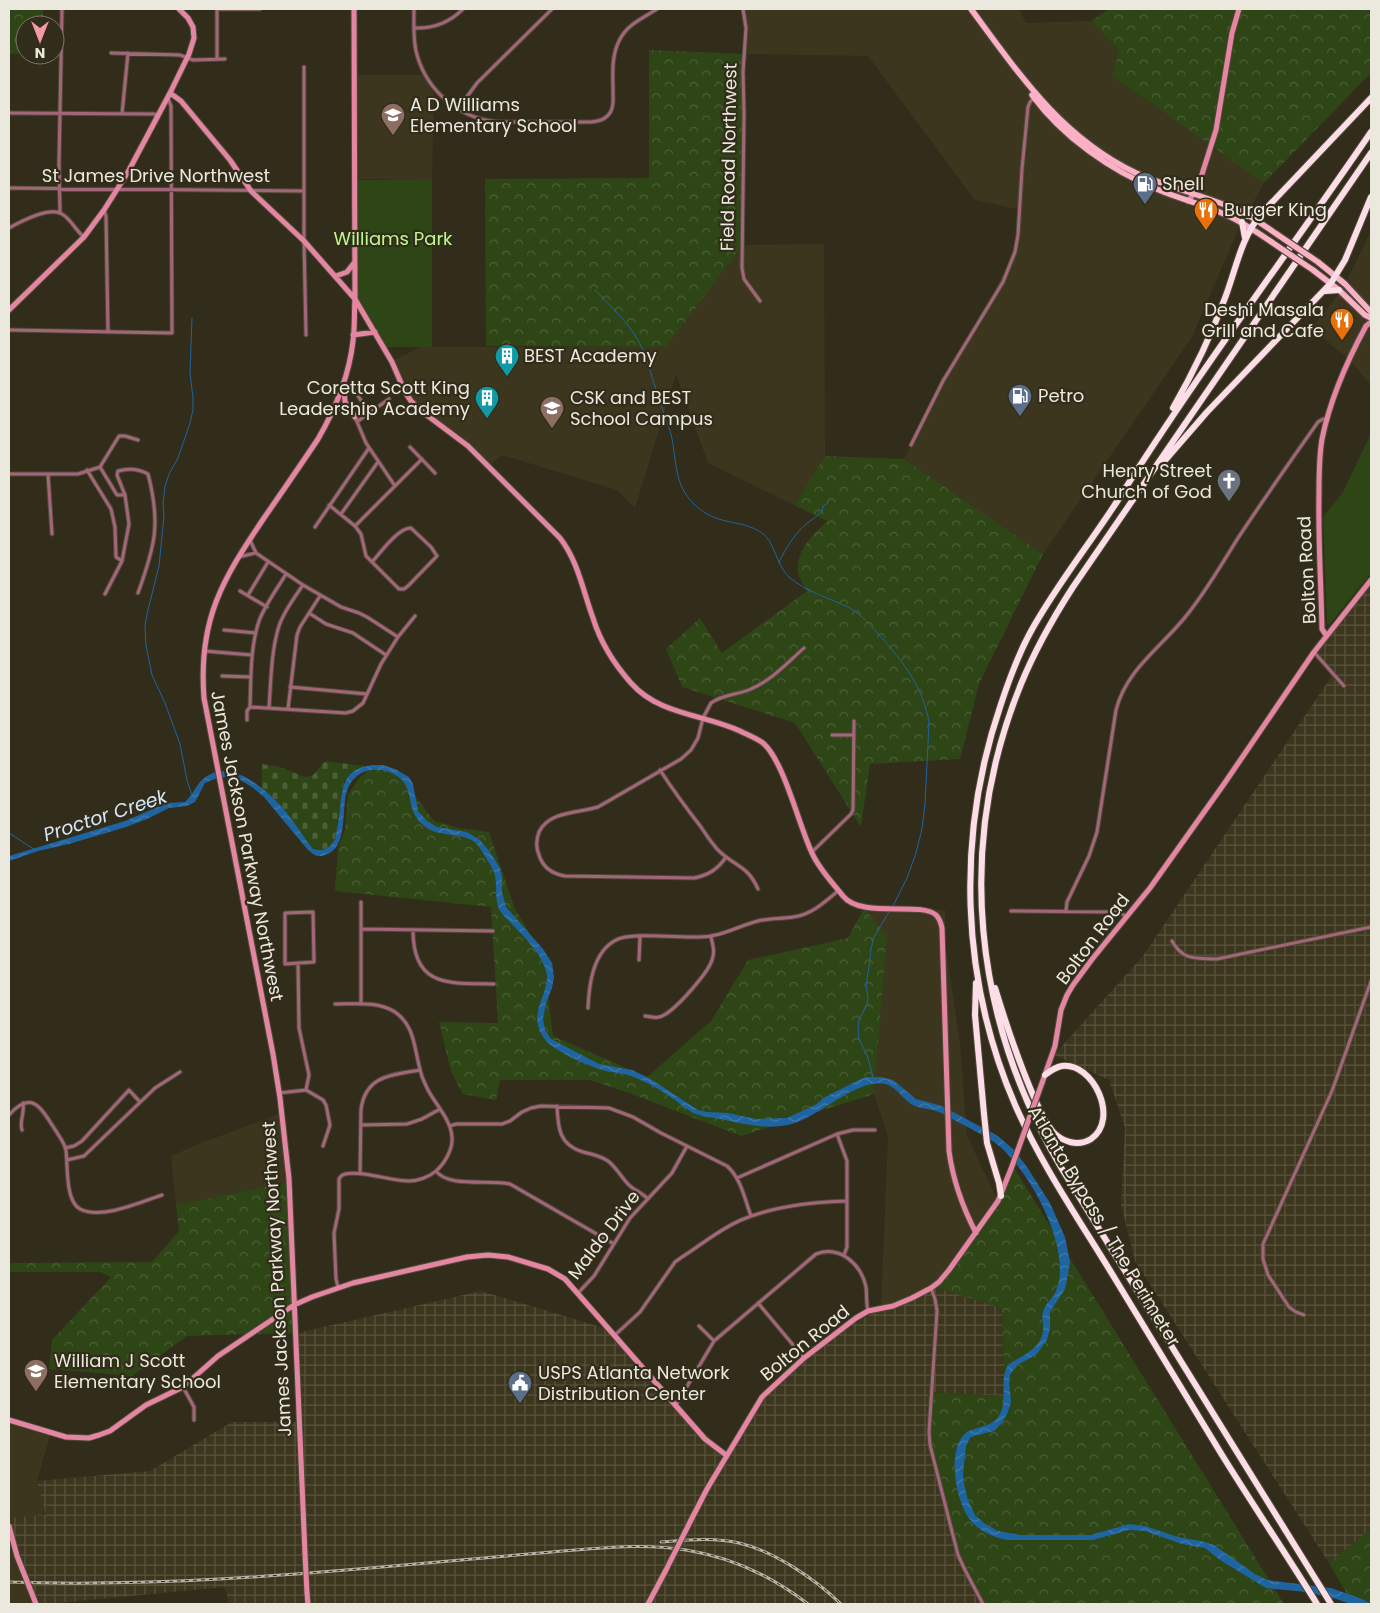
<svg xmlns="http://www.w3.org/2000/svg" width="1380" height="1613" font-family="Poppins,sans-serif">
<defs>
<pattern id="industrial-grid" width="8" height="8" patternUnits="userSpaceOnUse" patternTransform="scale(1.25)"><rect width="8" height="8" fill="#3d361e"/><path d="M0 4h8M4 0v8" fill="none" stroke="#59533e"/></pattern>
<pattern id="forest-crowns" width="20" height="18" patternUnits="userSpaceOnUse" patternTransform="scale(1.25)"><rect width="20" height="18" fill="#2e4516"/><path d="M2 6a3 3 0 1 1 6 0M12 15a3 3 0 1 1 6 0" fill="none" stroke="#4c6037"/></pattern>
<pattern id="cemetery-stones" width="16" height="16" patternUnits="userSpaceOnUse" patternTransform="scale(1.25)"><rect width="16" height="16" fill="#2e4516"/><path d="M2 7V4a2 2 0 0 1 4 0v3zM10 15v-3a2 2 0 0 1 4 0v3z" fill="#4c6037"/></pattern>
<pattern id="water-waves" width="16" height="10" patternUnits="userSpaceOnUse" patternTransform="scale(1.25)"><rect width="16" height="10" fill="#1e64a0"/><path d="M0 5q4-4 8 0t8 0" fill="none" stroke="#3f7aad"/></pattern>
</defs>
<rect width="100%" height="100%" fill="#322c1b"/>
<!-- built -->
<path fill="#3d361e" d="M742,9H1019L1026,23L1091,21L1119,51L1112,76L1264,183L1238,230L1192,337L1043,554L904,459L946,375L985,309L1017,247V209L975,200L868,56L745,54L747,22Z
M352,75H423L434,93L432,179H353Z
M1371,231V385L1351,362L1312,328L1343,288Z
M824,244L825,456L794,505L708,463L676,374L635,508L617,490L502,455L489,466L411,401L392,361L421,347H666L743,245Z
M864,908L945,910V943L960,1043L967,1136L999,1203L972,1238L928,1290L881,1308L888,1136L874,1094L887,936Z
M285,1112L290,1159V1182L176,1205L171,1156L201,1143Z
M9,1418L51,1432L37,1481L46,1516L9,1518Z
M9,1528L18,1565L30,1597L29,1604H9Z"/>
<!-- industrial -->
<path fill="url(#industrial-grid)" d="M1371,581V1529L1329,1563L1135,1261L1121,1205L1125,1128L1109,1080L1054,1055L1143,956L1333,674L1315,651Z
M931,1286L1002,1308L1005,1396L928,1392L930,1441L947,1522L982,1604H229L225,1587L47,1604H29L30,1597L18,1565L9,1528V1518L46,1515L37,1481L150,1471L232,1422H299L297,1333L481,1291L604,1328L667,1402L725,1451L765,1390L828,1339L881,1308L928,1290Z"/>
<!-- forest -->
<path fill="url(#forest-crowns)" d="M9,9H43V25H25V53L9,54Z
M1109,9H1355L1371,10V73L1264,183L1112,76L1119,51L1091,21Z
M649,50L745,54L743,245L666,347L486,346L485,179L649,178Z
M825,456L904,459L1043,554L979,684L960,759L870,764L861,827L795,723L682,687L666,649L700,618L722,653L807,591C804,586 799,578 798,573C795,551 813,534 827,521L794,505Z
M374,767L399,775L434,821L459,828L489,832L515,909L544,957L553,1036L647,1077L711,1021L748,960L848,938L864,908L887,936L874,1094L741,1136L629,1093L590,1080H500L496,1100L463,1094L451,1072L439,1022L498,1023L491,907L335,891L338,848L345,830L348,795L360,777Z
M1011,1163L1284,1604H982L947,1522L930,1441L928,1392L1005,1396L1002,1308L931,1286L972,1238L999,1203Z
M290,1182L297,1333L187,1336L132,1376L49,1369L52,1340L111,1277L100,1272H9V1263L152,1262L179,1231L176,1205Z
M1371,1529V1604H1353L1329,1563Z"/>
<!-- cemetery -->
<path fill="url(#cemetery-stones)" d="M325,761L364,766L352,772L344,782L335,839C329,849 324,852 313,849C295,828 284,807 262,789V764L280,767L305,777L313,775Z"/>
<!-- park -->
<path fill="#2e4516" d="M432,179V347H384L355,299L353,180Z
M1371,433V573L1329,625L1327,623L1323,517L1343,492Z"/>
<!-- water -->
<path fill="url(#water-waves)" d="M372,765H383L395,769L409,777L413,784L418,811L427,821L437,827L467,832L480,840L490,852L500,868L502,876V892L506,907L543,949L552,963L554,977L552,988L546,1003L543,1019L545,1030L551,1039L599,1064L632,1070L649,1078L698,1110L707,1112L728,1113L756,1119L787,1118L815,1105L825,1097L859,1080L866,1077H880L893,1080L916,1099L942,1106L998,1136L1014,1150L1027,1167L1050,1203L1065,1237L1070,1262L1067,1280L1065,1289L1050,1312V1328L1047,1340L1036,1355L1017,1365L1010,1375L1009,1379L1011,1403L1007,1414L1002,1423L994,1431L974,1436L970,1438L966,1446L963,1474L964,1484L968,1500L975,1515L984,1523L996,1530L1003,1532L1021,1535H1091L1129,1524L1145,1526L1178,1537L1201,1541L1214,1545L1255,1574L1267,1580L1331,1588L1362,1599L1371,1604H1351L1333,1598L1307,1592L1266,1588L1220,1560L1205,1548L1182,1544L1145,1531L1129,1530L1093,1540H1009C996,1539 976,1530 969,1518C956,1500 948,1456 962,1437C972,1424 992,1430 1000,1414C1008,1398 999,1380 1008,1365C1021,1356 1041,1349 1043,1331C1044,1322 1040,1315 1045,1307C1048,1301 1054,1297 1056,1291C1074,1250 1028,1166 994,1142C982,1134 969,1128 956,1121C950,1118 945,1114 939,1112C932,1109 923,1109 915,1106C903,1101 898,1087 885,1084C858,1078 821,1115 795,1123C770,1131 744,1124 720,1119C712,1117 704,1117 696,1114C688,1111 682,1105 675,1100C661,1090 647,1082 631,1076C623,1073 615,1073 606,1071C591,1067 568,1057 555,1048C548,1044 542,1037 539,1029C531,1006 553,990 545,968C540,952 523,936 511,923C507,919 502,915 499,909C494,897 498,884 494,872C492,867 488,861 485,856C481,850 479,845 473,841C457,831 437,839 421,823C407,810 413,790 401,779C393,772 382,769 372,770C361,771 352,778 348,788C340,806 350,848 325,855C318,858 314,855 308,850L264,797L252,787L237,778L226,777L217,778L205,783L195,802L187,806L169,808L147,819L126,827L69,844L38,851L9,861V856L125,821L167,803L185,802C195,793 197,780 211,774C233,763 261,786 275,800C290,814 300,833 313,849C324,852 329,849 335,839C337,829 339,818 340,808C343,784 344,769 372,765Z"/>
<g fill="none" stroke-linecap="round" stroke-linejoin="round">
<!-- stream -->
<path stroke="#1e64a0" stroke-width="1" d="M595,290C612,308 631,324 642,348C650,366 654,386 661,405C664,415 668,424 671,434C677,459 673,484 694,504C717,527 740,518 762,533C774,540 776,565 789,577C806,592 830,598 850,608C862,615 871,626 880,636C903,661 924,689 929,723L925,804L922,829L916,853L907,878L893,906
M779,562C786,548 794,535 806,524C811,520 817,516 822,512L823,506L828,503
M192,796L187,780L180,744L165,703L152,675L146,645L145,626L147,614L159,566L164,516L163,504L165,486L169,474L178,458L190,423L193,410V398L190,373L192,318
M9,833L35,850
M873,1077L867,1055L859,1039L858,1026L859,1020L867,1004L868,998L866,985L869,967L871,949L874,937L889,912"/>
<defs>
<path id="street" d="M217,9V59
M217,9H260
M414,9C414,23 413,37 416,51C424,85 451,112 485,120C498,123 513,122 527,122C548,122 570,122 591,122C600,121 607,119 611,111C614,105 613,98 613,92C613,75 611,57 619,41C627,24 642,19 657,9
M743,9L746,28L743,72L744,114L742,268L744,279L760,301
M414,28C434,29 449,23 463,9
M111,53L180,55L193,60L225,59
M304,67V241L306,335
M458,109L477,83L552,9
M9,113L154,114L158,115
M122,114L128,53
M9,188L304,191
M104,210L106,216L108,332
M60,212L59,163L62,9
M9,228C20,222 49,206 62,214C70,218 76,231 84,237
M9,330L172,333L171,106L168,98
M355,391L369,413
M336,407L355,417L366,443L395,486
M358,421L389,399
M911,445L943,381L1003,282L1015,252L1018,235L1022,169L1028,107L1030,102L1034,98
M410,447L435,473
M100,467L117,495H125L129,524L122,561L105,594
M87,470L111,509L115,527L116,557L122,561
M9,474H78L100,467L119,436H125L138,440
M48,474L52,534
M125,495L117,475L118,471C128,468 139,469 148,474C161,524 155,546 138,593
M329,505L355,526L361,534L366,556L399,589H404L408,586L437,556L431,547L411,528C399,527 380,553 372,562
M341,514L378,462
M355,526L422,459
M315,527L369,448
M250,540L256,553L303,585L341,607L359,613L367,617L398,637L415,616
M239,557L255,553
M240,591L267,607
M248,595L268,562
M309,613L326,624L353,633L386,655
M224,630L256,633
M204,651L252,655
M1314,652L1344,686
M222,676L251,677
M290,687L367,694
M250,707L346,713L353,711L363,703L381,664L398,637
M269,708C271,681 271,651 279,626C284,611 294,598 303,585
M288,709L297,635L300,627L320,596
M247,720V711L250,707C251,679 250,648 259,621C265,605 277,589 286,574
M832,735H854
M660,770C673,790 687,809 701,827C706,835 711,842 717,849C733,866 747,864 758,889
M812,852L851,814L853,810L854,721
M726,857C718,869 709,875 694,878L565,876C553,874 543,868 539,855C536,848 536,840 539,832C549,811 579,813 598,807L681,759L691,750L698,738L703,718L711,703C723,694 738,695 751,689C772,680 787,663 804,648
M1011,911L1117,912L1126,916
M1066,911L1067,902L1089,856L1097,832L1116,710C1127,667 1165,645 1190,611C1208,588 1223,562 1238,538C1264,499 1291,460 1318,422L1323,419H1327
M313,912L314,962L285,964V913Z
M361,929L493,931
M413,930C413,988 449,983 494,984
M1172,941C1183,961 1196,958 1217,959L1371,927
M639,960L640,936
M298,963L299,1028L309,1075L306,1090
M335,1004C355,1004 377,1001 395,1012C415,1026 414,1048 420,1069C421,1076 425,1084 428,1090C436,1105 451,1120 452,1137C453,1149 445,1163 436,1171C429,1177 418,1181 409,1181C390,1181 362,1170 345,1174C341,1175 341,1176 339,1179V1209L334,1233L336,1279L338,1287
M361,1004V902
M588,1008C589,984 593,952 616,940C630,932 681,938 700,937C721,937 738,926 758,921C769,918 781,919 793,917C811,915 825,902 838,891
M645,1016C652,1017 658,1019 664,1015C677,1008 708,973 712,960C715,952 713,945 711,937
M279,1093L306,1090L323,1100L326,1105L330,1125L323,1146
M557,1106C558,1128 559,1145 583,1152C592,1154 601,1156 608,1161C617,1168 621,1177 629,1185C634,1190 642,1193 647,1198
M9,1115C33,1088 42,1110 56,1131C60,1138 65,1143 66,1151C68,1165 65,1201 80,1209C101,1220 141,1202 162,1195
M361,1125L407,1124L422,1119L440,1109
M450,1126L456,1124H502L510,1121L522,1112L531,1108L541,1106L609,1108L633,1117L661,1133L727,1166C741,1178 745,1200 751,1216
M22,1130C19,1121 25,1113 23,1103
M837,1134L847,1161V1247L844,1255
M65,1148L74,1146L82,1141L129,1090L140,1102
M67,1160L84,1156L155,1088L180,1072
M436,1171C448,1188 490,1179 510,1184L614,1244
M360,1174L361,1109C366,1075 392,1075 420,1070
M737,1178L837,1134L853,1130H875
M931,1288L935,1299L937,1311L929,1432L930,1445L958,1555L965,1570L983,1604
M578,1293L594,1276L630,1218L672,1173L687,1146
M758,1303L804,1358
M1304,1315L1296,1312L1289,1307L1268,1275L1263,1259V1244L1332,1091L1371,981
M699,1326L714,1341
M615,1335L640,1312L675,1262L682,1257C701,1245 720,1229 741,1220C774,1206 811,1202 847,1201
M183,1387L194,1407V1420
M676,1405L714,1341L816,1254C840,1245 861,1264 866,1287C867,1295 866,1303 868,1311"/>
<path id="secondary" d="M170,93L181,101L230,160L251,191L304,241L355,299L392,362L405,392L411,401L424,413L468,446L560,538C578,561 583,591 593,618C600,641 615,665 631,683C659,715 703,714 740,731C748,735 756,738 763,743C784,761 799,826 812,853C819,869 832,882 843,896C861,919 921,901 936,915C940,919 941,923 942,928L949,1151C953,1181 962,1206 976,1233
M1188,201L1197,190L1216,130L1232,33L1239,9
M336,276L347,272L354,263
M9,310L84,237L104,210L128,172L170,93L189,54L194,38L193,27L188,18L179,9
M353,335L375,332
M344,390L345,402L355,417
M1326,635L1322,629C1321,583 1318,538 1319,492C1319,474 1319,457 1322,439C1330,400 1347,361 1366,326L1371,322
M1042,1083L1055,1046L1061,1010L1067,995L1073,985L1093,958L1150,888L1224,784L1314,652L1371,580
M9,1420L66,1437L89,1438L99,1435L110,1431L146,1405L183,1387L218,1356L294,1305L312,1297L353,1283L467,1257L488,1255L508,1257L548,1269L565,1279L705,1439L726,1455
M690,1522L707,1489L762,1397L804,1358L856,1318L868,1311L893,1306L912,1298L931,1288L939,1282L949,1270L998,1201L1011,1169
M9,1526L17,1556L23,1571
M305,1554L289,1179L280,1098L273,1054L204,698C198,620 222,580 264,518C282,492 300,466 318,439C336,408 349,377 353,341C355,327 354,313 355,299L354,9
M307,1593L308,1604
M648,1604L666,1570"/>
<path id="primary" d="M971,9C1019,74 1061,137 1136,173C1170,188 1206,196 1240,211C1253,217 1266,227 1278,235
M1032,95C1063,137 1111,171 1159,190C1180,199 1203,204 1224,214C1241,221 1257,232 1273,243
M1318,262L1345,284L1371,312
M1313,270L1339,290L1365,315L1371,318"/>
<path id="highway" d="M1248,216L1262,212
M1242,222L1245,238
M1325,291L1339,290
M1173,408C1193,373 1211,336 1225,298C1236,269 1241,238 1261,214L1371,98
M1161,465L1207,412L1331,283L1345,260L1371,197
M976,983L975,1015L984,1114L987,1143L999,1183L1001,1196
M995,988C1006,1024 1018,1060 1033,1095C1039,1108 1044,1121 1053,1132C1063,1142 1078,1147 1091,1139C1120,1119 1093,1062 1062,1066C1056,1067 1050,1071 1045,1075
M1317,1604C1286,1554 1253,1505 1222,1455C1187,1397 1152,1339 1117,1282C1082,1224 1043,1168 1016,1107C960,979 956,835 1001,704C1009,680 1018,655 1030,633C1055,587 1089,545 1118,500C1197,374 1287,255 1371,132
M1331,1604L1062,1169C973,1019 955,846 1021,684C1035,650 1053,618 1073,587L1371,153"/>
</defs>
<!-- street casing -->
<use href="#street" stroke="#504a3a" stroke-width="5"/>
<!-- secondary casing -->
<use href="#secondary" stroke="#504a3a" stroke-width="7"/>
<!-- primary casing -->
<use href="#primary" stroke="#504a3a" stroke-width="8"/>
<!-- highway casing -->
<use href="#highway" stroke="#504a3a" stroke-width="8"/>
<!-- street -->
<use href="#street" stroke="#a26678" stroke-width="3"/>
<!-- secondary -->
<use href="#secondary" stroke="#e485a2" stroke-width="5"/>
<!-- primary -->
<use href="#primary" stroke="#fbb0c5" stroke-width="5.5"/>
<!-- highway -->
<use href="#highway" stroke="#fddee6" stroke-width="6"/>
<defs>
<path id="rail" d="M661,1542C687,1540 714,1537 739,1543C774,1551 815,1579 841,1604
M9,1582C152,1587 295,1575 438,1562C476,1559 514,1555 552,1552C597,1548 642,1543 686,1550C731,1557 773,1577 808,1604"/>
</defs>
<!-- rail casing -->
<use href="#rail" stroke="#b5b1a4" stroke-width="3"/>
<!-- rail -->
<use href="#rail" stroke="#322c1b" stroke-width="1" stroke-dasharray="4" stroke-linecap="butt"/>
<defs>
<path id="secondary-bridge" d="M1011,1169L1042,1083
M305,1554L307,1593
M666,1570L690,1522
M23,1571L36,1604"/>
<path id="primary-bridge" d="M1278,235L1318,262
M1273,243L1313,270"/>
</defs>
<!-- secondary-bridge casing -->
<use href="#secondary-bridge" stroke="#504a3a" stroke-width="7" stroke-linecap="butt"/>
<!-- primary-bridge casing -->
<use href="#primary-bridge" stroke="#504a3a" stroke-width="8" stroke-linecap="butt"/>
<!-- secondary-bridge -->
<use href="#secondary-bridge" stroke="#e485a2" stroke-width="5"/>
<!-- primary-bridge -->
<use href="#primary-bridge" stroke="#fbb0c5" stroke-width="5.5"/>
</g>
<!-- icons -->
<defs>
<symbol id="school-pin" viewBox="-11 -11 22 30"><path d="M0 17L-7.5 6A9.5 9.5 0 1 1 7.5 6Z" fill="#8d6e63" stroke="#322c1b"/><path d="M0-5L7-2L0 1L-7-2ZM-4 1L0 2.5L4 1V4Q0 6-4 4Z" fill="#fff"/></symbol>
<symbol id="fuel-pin" viewBox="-11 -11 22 30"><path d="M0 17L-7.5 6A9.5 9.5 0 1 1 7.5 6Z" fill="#5c6f8a" stroke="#322c1b"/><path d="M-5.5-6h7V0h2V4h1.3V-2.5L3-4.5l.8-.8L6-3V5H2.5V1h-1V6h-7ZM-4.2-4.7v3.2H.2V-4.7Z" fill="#fff"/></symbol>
<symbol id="restaurant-pin" viewBox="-11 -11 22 30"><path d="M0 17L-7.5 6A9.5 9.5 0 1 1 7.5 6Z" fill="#e8710a" stroke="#322c1b"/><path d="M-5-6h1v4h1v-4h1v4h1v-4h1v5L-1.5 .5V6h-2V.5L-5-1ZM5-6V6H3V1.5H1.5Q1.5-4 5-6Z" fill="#fff"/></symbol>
<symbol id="building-pin" viewBox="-11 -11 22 30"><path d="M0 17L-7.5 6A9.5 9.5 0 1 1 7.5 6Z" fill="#0f9aa8" stroke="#322c1b"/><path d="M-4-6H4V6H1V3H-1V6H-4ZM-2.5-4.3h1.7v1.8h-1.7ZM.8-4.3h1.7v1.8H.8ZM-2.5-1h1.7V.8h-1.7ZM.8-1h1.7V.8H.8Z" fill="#fff"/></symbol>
<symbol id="church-pin" viewBox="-11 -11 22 30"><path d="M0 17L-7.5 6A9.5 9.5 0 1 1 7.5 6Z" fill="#6b7280" stroke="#322c1b"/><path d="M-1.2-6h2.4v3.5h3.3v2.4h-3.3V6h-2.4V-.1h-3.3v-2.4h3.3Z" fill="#fff"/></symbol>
<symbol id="civic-pin" viewBox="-11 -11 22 30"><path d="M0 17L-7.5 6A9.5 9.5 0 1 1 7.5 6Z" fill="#5c6f8a" stroke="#322c1b"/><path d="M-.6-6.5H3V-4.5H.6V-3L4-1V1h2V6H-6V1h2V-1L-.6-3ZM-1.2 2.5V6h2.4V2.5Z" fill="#fff"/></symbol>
</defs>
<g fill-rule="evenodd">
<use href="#school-pin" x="379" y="101" width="28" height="38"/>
<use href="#fuel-pin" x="1131" y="170" width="28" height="38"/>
<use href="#restaurant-pin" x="1192" y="196" width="28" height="38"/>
<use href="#restaurant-pin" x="1328" y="306" width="28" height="38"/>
<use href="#building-pin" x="493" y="342" width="28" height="38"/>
<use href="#fuel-pin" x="1006" y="382" width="28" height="38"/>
<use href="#building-pin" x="473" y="384" width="28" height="38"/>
<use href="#school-pin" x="538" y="394" width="28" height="38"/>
<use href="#church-pin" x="1215" y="467" width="28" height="38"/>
<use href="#school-pin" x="22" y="1357" width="28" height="38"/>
<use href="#civic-pin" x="506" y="1369" width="28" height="38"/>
</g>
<g text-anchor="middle" stroke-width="4.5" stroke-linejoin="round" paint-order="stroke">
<!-- poi labels -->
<g font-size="18" fill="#ebe8dd" stroke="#322c1b" text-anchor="start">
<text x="410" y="111">A D Williams<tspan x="410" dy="21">Elementary School</tspan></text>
<text x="1162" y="190">Shell</text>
<text x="1224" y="216">Burger King</text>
<text x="1324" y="316" text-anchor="end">Deshi Masala<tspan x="1324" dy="21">Grill and Cafe</tspan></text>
<text x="524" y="362">BEST Academy</text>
<text x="470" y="394" text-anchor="end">Coretta Scott King<tspan x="470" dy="21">Leadership Academy</tspan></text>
<text x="1038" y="402">Petro</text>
<text x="570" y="404">CSK and BEST<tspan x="570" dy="21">School Campus</tspan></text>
<text x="1212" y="477" text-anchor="end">Henry Street<tspan x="1212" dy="21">Church of God</tspan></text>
<text x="54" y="1367">William J Scott<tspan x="54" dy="21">Elementary School</tspan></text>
<text x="538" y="1379">USPS Atlanta Network<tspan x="538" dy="21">Distribution Center</tspan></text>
</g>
<!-- street labels -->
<g font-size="18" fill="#ebe8dd" stroke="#322c1b">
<text transform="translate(729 157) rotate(-89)" y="6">Field Road Northwest</text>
<text x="156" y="182">St James Drive Northwest</text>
<text transform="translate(1307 570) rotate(-93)" y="6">Bolton Road</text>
<text transform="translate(247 846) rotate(79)" y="6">James Jackson Parkway Northwest</text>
<text transform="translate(1093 939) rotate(-53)" y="6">Bolton Road</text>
<text transform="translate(1104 1226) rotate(59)" y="6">Atlanta Bypass / The Perimeter</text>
<text transform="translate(604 1235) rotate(-53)" y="6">Maldo Drive</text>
<text transform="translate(277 1279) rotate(-93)" y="6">James Jackson Parkway Northwest</text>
<text transform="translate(805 1343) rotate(-39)" y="6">Bolton Road</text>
</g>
<!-- park labels -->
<g font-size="18" fill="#c0f88c" stroke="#322c1b">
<text x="393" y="245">Williams Park</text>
</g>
<!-- water labels -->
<g font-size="19" font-style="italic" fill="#d5e6f7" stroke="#322c1b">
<text transform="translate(105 815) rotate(-18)" y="7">Proctor Creek</text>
</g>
</g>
<!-- border -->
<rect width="1380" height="1613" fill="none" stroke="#ebe8dd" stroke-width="20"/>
<!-- north arrow -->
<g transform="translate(40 40) rotate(180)"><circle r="24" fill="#322c1b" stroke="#7c7769"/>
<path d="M0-4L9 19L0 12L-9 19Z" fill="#f39aa9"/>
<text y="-8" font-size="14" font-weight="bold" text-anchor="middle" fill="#ebe8dd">N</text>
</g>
</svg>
